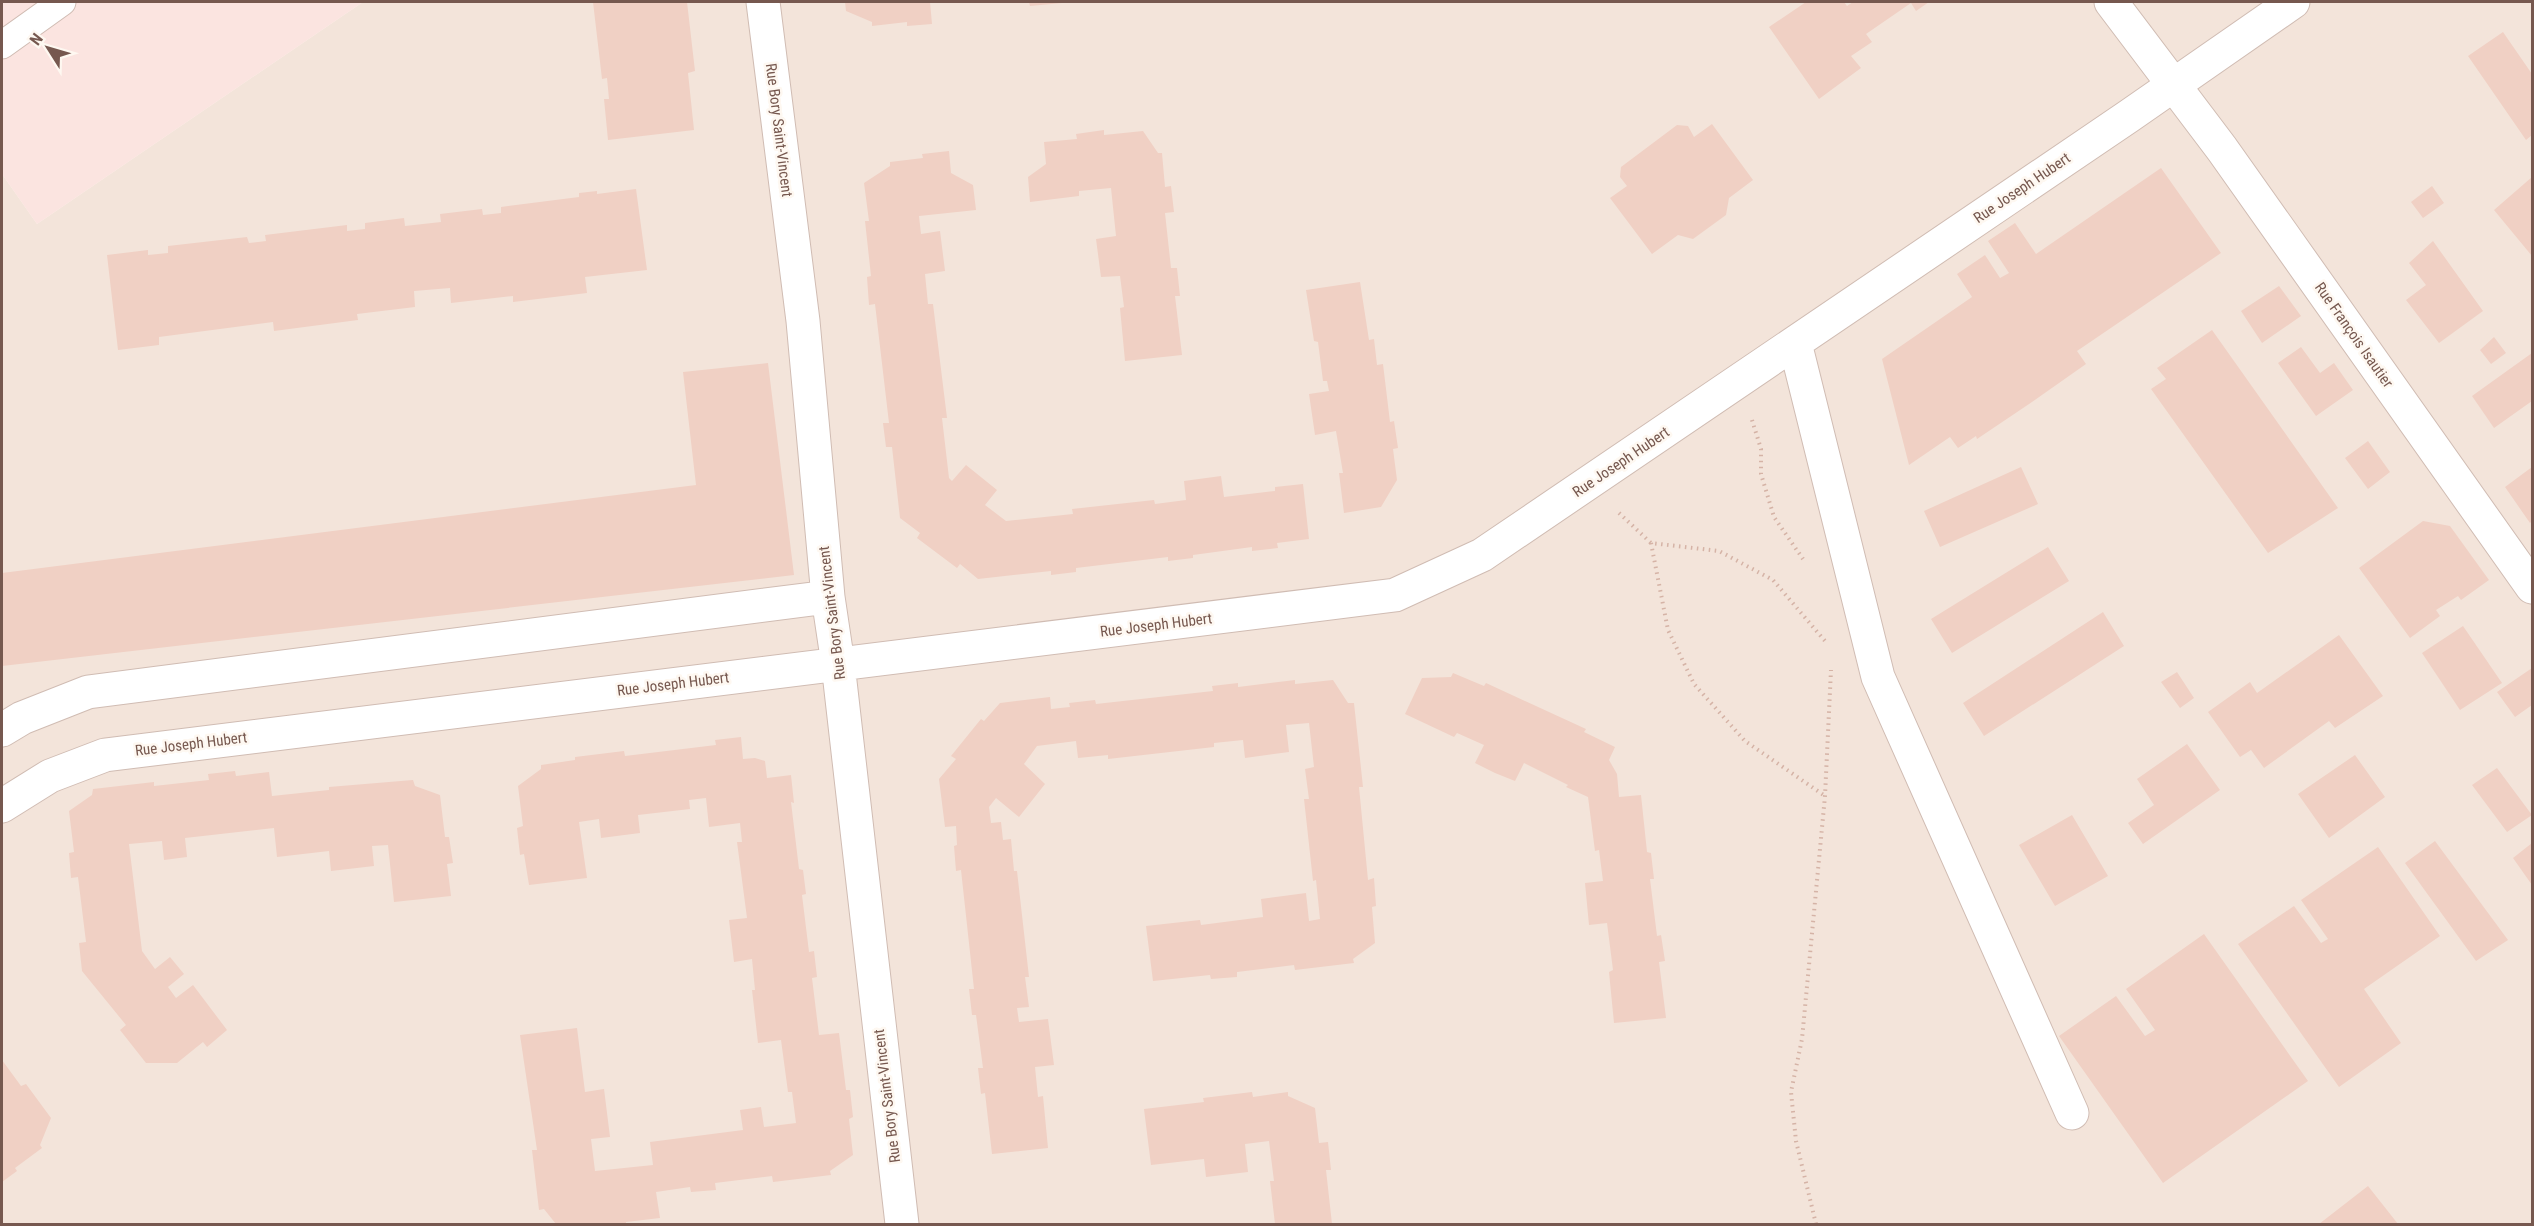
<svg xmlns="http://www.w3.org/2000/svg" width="2534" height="1226" font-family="'Roboto Condensed',sans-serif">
<rect width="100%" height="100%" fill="#fcf3eb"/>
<!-- residential -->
<path fill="#f3e4da" d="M363,2H2532V1224H2V174L37,224Z"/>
<!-- commercial -->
<path fill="#fbe4e0" d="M2,2H363L37,224L2,174Z"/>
<!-- building -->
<path fill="#f0d0c4" d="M593,2H687L695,71L688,73L694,130L608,140L604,99H609L607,78L602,79Z
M845,2H930L932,24L907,26V22L872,26V22L846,11Z
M1029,2H1062V3L1030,6Z
M1806,2H1844L1847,6L1853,2H1929L1916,11L1911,3L1866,34L1872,42L1851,56L1861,68L1819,99L1769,27Z
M2503,32L2532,74V135L2526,140L2468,56Z
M1712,124L1753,180L1729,198L1726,215L1693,239L1678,235L1652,254L1610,198L1627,186L1620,177L1621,167L1677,125L1688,126L1694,137Z
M1104,130V135L1143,131L1158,153H1162L1165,187L1171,186L1174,212L1165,213L1171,268H1177L1180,296H1175L1182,355L1125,361L1120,308L1124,307L1120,276L1101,277L1096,239L1116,236L1111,188L1079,191V196L1030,202L1028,177L1046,164L1044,142L1077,139L1076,134Z
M949,151L951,173L973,185L976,210L919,216L921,234L940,231L945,271L925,274L928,304H933L947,418H942L949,478L952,481L966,465L997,490L985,505L1006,521L1073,514L1072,509L1154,500L1155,504L1186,500L1184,481L1221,476L1224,497L1275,491V487L1303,484L1309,539L1277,543L1278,548L1252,551V547L1193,555V558L1168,561V557L1076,568V572L1051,575V571L978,579L960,564L957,568L917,538L920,533L900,518L892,447H886L883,423H889L875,304L869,305L867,277L871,276L865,221H869L864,183L890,166V162L923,158L922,154Z
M2161,168L2221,253L2077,351L2086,364L2032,402L1977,439L1976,436L1958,448L1950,437L1909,465L1882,359L1972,297L1957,274L1985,255L2000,278L2009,273L1988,241L2015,223L2036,254Z
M2532,177V256L2494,210Z
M2432,186L2444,203L2423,218L2411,202Z
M636,189L647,270L585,277L587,293L513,302V296L451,303L450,288L414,291L415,307L357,314L358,320L274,331L273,322L159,337V345L118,350L107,255L148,250V255L168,253V246L247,237L249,243L266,241L265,235L347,225V231L365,229V223L404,218L405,226L441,222L440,214L482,209L483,215L501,213V207L579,197V193L597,191V194Z
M2433,241L2483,311L2439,343L2406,300L2426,285L2409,263Z
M1360,282L1369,340L1374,339L1377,365L1383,364L1390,422L1394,421L1398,448L1393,449L1397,480L1381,507L1344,513L1339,473H1343L1336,431L1315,435L1309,394L1329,391L1327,381H1323L1318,342L1314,341L1306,290Z
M2279,286L2301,316L2262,343L2241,311Z
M2212,330L2338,508L2268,553L2151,389L2166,379L2157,368Z
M2494,337L2506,353L2491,364L2480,350Z
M2301,347L2320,373L2334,363L2353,390L2316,416L2278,363Z
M2532,353V401L2494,428L2472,396Z
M768,363L794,575L2,666V573L696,485L683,372Z
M2368,441L2390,472L2368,489L2345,458Z
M2021,467L2038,504L1940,547L1924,511Z
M2532,467V521L2530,523L2505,487Z
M2423,521L2450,526L2489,580L2461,600L2458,596L2436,610L2440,616L2410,638L2359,568Z
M2048,547L2069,581L1952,653L1931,619Z
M2103,612L2124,646L1984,736L1963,703Z
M2463,626L2502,683L2460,710L2422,653Z
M2339,635L2383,696L2335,728L2329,721L2264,768L2251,750L2240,757L2208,712L2250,682L2257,693Z
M2532,668V705L2515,717L2497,692Z
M2177,672L2194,698L2180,708L2161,682Z
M1453,673L1484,686L1486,683L1586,729L1584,732L1615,747L1609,760L1617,774L1619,797L1641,795L1647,852L1651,853L1654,879H1650L1657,936L1661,935L1665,961L1659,962L1666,1018L1614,1023L1609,972L1613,970L1607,923L1589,925L1585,883L1603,881L1599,850L1595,851L1588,797L1566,787L1568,785L1524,763L1515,781L1495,773L1475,763L1484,745L1457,733L1454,737L1405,714L1422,678L1451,677Z
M1295,680V684L1333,680L1348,703H1354L1363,787H1359L1368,880L1374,878L1376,906L1372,907L1375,943L1353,959L1354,963L1295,970L1294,965L1237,972V977L1211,979L1210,975L1153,981L1146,926L1200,920L1201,925L1263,917L1261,899L1306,893L1309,921L1320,919L1316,880L1313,881L1304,799H1309L1305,769L1314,767L1309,723L1286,725L1289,752L1245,758L1243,740L1214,743V747L1108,759V755L1078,758L1076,741L1037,746L1024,764L1045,784L1019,817L996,798L989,807L991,823L1001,822L1003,840L1011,839L1014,871H1017L1029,977H1025L1029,1007L1017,1008L1019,1022L1048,1019L1054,1065L1035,1067L1038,1097L1043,1096L1048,1148L992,1154L985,1093L981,1094L978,1068H983L976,1015H972L969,989H974L961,870L956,871L954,846L957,845L956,826L945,827L939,779L956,759L951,756L981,719L984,721L1000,703L1050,697L1051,709L1070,707L1069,703L1095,700L1096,704L1213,691L1212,686L1238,683V687Z
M741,737L743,759L755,758L765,761L767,778L791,775L794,803L791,802L799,869L803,870L806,894L802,895L809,952L814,951L817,977L812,978L819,1035L839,1033L846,1090H850L853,1117L849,1119L853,1155L830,1171L831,1175L773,1182L772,1176L715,1183L716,1190L691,1192L690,1187L656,1192L660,1218L626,1222V1224H556L544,1209L539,1210L532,1150H537L520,1035L577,1028L585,1092L604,1089L610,1137L591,1139L595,1171L653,1165L650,1142L743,1130L740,1110L761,1107L764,1127L796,1123L792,1092H788L781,1040L758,1043L752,990H755L752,959L734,962L729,920L747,918L737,842H742L740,823L709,827L706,798L689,800L690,809L638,815L640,833L601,838L599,819L579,822L587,878L529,885L524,854L520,855L517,828L523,826L518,786L541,769V765L575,760V757L624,751L625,756L716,745L715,740Z
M2187,744L2220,790L2143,844L2128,823L2154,805L2137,779Z
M2355,755L2385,797L2329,838L2298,794Z
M2497,768L2532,815L2507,832L2472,785Z
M235,771L236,776L269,772L272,796L329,790V787L413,780L415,786L440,795L445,837H449L453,863L447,864L451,896L394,902L388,845L372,846L374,866L331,871L329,851L277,857L274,828L185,838L187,857L164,860L162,841L129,844L142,951L155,969L170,957L184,974L168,987L176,998L193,985L227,1030L207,1047L203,1042L177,1063H146L120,1030L126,1025L82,971L79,943L86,942L78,877L71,878L69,853L74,852L69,811L92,795L93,789L154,782V786L209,780L208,774Z
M2072,815L2108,876L2055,906L2019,845Z
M2435,841L2508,940L2476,961L2405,863Z
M2532,843V885L2513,858Z
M2378,847L2440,936L2364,989L2401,1043L2339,1087L2238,944L2294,906L2321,943L2328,939L2301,900Z
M2204,934L2308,1081L2163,1183L2059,1036L2116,996L2145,1036L2155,1030L2126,989Z
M2,1060L21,1086L26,1084L51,1118L40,1145L42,1148L15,1168L17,1171L2,1182Z
M1252,1092L1253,1097L1288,1092V1096L1315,1108L1319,1143L1328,1142L1331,1170H1326L1332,1224H1275L1270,1181H1274L1269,1141L1245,1144L1248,1172L1206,1177L1204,1159L1151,1165L1144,1109L1204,1102L1203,1098Z
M2368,1186L2398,1224H2319Z"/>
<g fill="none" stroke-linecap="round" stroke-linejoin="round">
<defs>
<path id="lane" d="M2,45L62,2"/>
<path id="street" d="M763,2L803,321L828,597L838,664L902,1224
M2111,2L2222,149L2532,587
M1795,343L1878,677L2072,1113
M2,730L22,718L88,692L828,597
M2,806L50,776L105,755L1395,595L1482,555L2129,116L2293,2"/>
</defs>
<!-- lane casing -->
<use href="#lane" stroke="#d0bcb3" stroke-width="29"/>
<!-- street casing -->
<use href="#street" stroke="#d0bcb3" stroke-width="35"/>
<!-- path -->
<path stroke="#d5b3a6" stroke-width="4" stroke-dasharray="1.5 4.5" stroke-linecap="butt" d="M1752,420L1761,449V474L1774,517L1803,559
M1619,513L1651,543L1719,551L1773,580L1825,641
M1651,543L1668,630L1694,684L1745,741L1825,796
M1816,1224L1796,1141L1791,1092L1802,1039L1825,796L1831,670"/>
<!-- lane -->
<use href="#lane" stroke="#fff" stroke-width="27"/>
<!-- street -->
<use href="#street" stroke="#fff" stroke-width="33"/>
</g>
<g text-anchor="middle" stroke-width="5" stroke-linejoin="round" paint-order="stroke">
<!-- street labels -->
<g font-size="15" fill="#76584f" stroke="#fef8f1">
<text transform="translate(779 130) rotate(83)" y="5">Rue Bory Saint-Vincent</text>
<text transform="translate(2022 188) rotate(-34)" y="5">Rue Joseph Hubert</text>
<text transform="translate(2354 335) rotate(55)" y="5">Rue François Isautier</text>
<text transform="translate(1621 462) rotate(-34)" y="5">Rue Joseph Hubert</text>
<text transform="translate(832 613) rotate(-97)" y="5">Rue Bory Saint-Vincent</text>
<text transform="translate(1156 625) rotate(-7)" y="5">Rue Joseph Hubert</text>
<text transform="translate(673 684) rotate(-7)" y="5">Rue Joseph Hubert</text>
<text transform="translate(191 744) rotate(-7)" y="5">Rue Joseph Hubert</text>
<text transform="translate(887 1096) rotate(-97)" y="5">Rue Bory Saint-Vincent</text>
</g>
</g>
<!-- border -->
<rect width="2534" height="1226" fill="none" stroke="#76584f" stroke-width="6"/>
<!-- north arrow -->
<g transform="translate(48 48) rotate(307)" stroke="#fef8f1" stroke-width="4.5" paint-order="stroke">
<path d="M0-4.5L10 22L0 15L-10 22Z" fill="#76584f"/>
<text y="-9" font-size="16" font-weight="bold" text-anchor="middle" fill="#76584f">N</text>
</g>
</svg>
